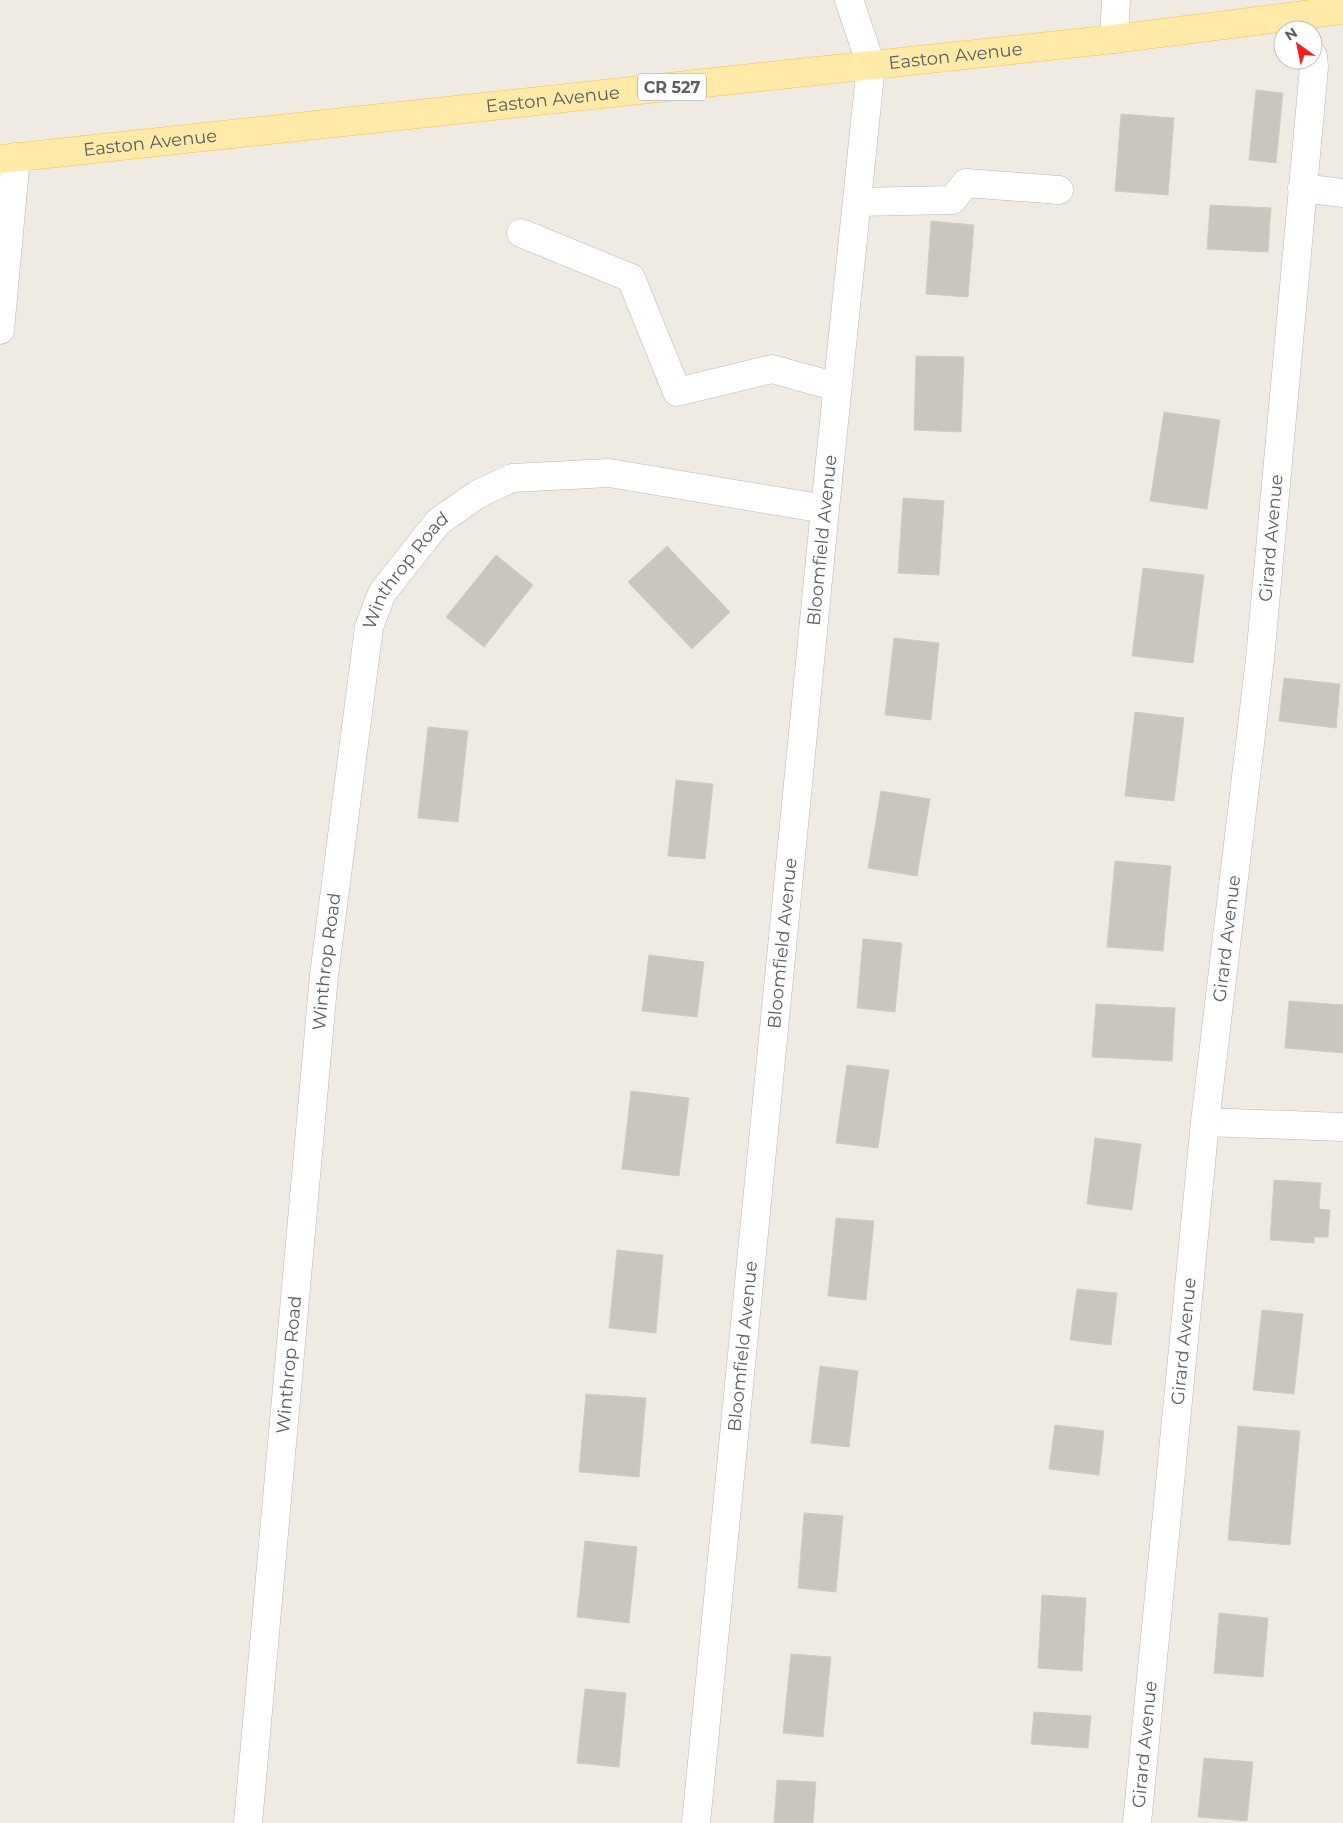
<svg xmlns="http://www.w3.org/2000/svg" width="1343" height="1823" font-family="Montserrat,sans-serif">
<rect width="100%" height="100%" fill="#efebe2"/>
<!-- building -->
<path fill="#cac6bf" stroke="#d4ccc0" d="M1256,90L1283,93L1276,163L1249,160Z
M1121,114L1174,118L1168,195L1115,191Z
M1210,205L1271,208L1268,252L1207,249Z
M931,221L974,225L968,297L926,294Z
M916,356L964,357L961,432L914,430Z
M1164,412L1220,420L1207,509L1150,501Z
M903,498L944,501L939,575L898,573Z
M667,546L730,612L692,649L628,582Z
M496,555L533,585L484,647L446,617Z
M1143,568L1204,575L1193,663L1132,656Z
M894,638L939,643L931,720L885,715Z
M1284,678L1340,684L1336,728L1279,721Z
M1135,712L1184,718L1174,801L1125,796Z
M428,727L468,731L458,822L418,818Z
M676,780L713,784L705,859L668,856Z
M881,791L930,799L917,876L868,868Z
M1115,861L1171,866L1163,951L1107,947Z
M863,939L902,943L895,1012L857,1008Z
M649,955L704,962L697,1017L642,1011Z
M1289,1001L1343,1005V1053L1285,1048Z
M1096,1004L1175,1008L1172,1061L1092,1057Z
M847,1065L889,1070L878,1148L836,1143Z
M631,1091L689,1098L679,1176L622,1169Z
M1095,1138L1141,1144L1132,1210L1087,1204Z
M1274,1180L1321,1183L1319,1209L1330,1210L1328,1237H1314V1243L1270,1240Z
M836,1218L874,1221L866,1300L828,1296Z
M617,1250L663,1255L656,1333L609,1328Z
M1077,1289L1117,1293L1111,1345L1070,1340Z
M1262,1310L1303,1314L1294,1394L1253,1390Z
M820,1366L858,1371L849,1447L811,1443Z
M586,1394L646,1398L639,1477L579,1472Z
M1055,1425L1104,1431L1099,1475L1049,1469Z
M1238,1426L1300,1431L1290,1545L1228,1540Z
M804,1513L843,1516L836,1592L798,1588Z
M585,1541L637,1547L629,1623L577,1617Z
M1042,1595L1086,1598L1082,1671L1038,1668Z
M1219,1613L1268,1618L1263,1677L1214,1673Z
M791,1654L831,1657L823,1737L783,1733Z
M585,1689L626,1693L619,1767L577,1763Z
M1034,1712L1091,1716L1088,1748L1031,1744Z
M1204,1758L1253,1762L1247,1821L1198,1817Z
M777,1780L816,1782L813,1823H774Z"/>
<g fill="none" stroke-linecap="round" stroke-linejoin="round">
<defs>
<g id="minor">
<path d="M1114,39L1116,0"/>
<path d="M1302,188L1343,193"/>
<path d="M857,202L952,200L966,183L1059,190"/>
<path d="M521,233L631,278L677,392L772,369L837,387"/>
<path d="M0,330L16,157"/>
<path d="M1205,1122L1343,1127"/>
<path id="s1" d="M248,1823L324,975L369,627L382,593L438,522L478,494L512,478L609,473L825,509"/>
<path id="s2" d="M696,1823L825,509L871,65L849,0"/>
<path id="s3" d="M1137,1823L1205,1122L1260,659L1314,67L1313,56"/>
</g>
<g id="major">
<path id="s4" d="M0,159L1114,39L1343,10"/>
</g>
</defs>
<!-- minor casing -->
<use href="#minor" stroke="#b5b9be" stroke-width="29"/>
<!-- major casing -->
<use href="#major" stroke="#ffbe4b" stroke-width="29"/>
<!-- minor -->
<use href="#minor" stroke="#fff" stroke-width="28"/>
<!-- major -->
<use href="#major" stroke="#ffeaa7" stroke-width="28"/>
</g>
<g text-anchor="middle" stroke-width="5" stroke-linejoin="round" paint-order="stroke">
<!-- shield labels -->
<rect fill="#fff" stroke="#8c9093" stroke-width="1" x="638" y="73.5" width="68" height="27" rx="4"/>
<g font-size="16" font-weight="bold" fill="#5a6065">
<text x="672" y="93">CR 527</text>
</g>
<!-- street labels -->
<g font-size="18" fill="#5a6065" stroke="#fff">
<text dy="6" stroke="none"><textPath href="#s4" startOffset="961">Easton Avenue</textPath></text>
<text dy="6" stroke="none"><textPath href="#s4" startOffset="556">Easton Avenue</textPath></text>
<text dy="6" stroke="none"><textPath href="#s4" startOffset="151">Easton Avenue</textPath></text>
<text dy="6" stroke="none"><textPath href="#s3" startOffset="1292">Girard Avenue</textPath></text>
<text dy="6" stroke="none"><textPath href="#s2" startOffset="1289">Bloomfield Avenue</textPath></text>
<text dy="6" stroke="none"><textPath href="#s1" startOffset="1270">Winthrop Road</textPath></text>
<text dy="6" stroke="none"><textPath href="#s3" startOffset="889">Girard Avenue</textPath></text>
<text dy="6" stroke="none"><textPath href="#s2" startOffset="884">Bloomfield Avenue</textPath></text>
<text dy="6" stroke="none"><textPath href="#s1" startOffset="865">Winthrop Road</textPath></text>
<text dy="6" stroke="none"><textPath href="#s3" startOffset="484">Girard Avenue</textPath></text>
<text dy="6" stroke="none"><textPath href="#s2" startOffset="479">Bloomfield Avenue</textPath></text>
<text dy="6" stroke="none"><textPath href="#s1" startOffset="460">Winthrop Road</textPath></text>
<text dy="6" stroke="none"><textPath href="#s3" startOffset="79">Girard Avenue</textPath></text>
</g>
</g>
<!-- north arrow -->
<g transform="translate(1298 45) rotate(327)"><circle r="24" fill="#ffffff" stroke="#bdbfc1"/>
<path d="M0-4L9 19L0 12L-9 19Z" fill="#fc1c1c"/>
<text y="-8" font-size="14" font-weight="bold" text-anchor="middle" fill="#5a6065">N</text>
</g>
</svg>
